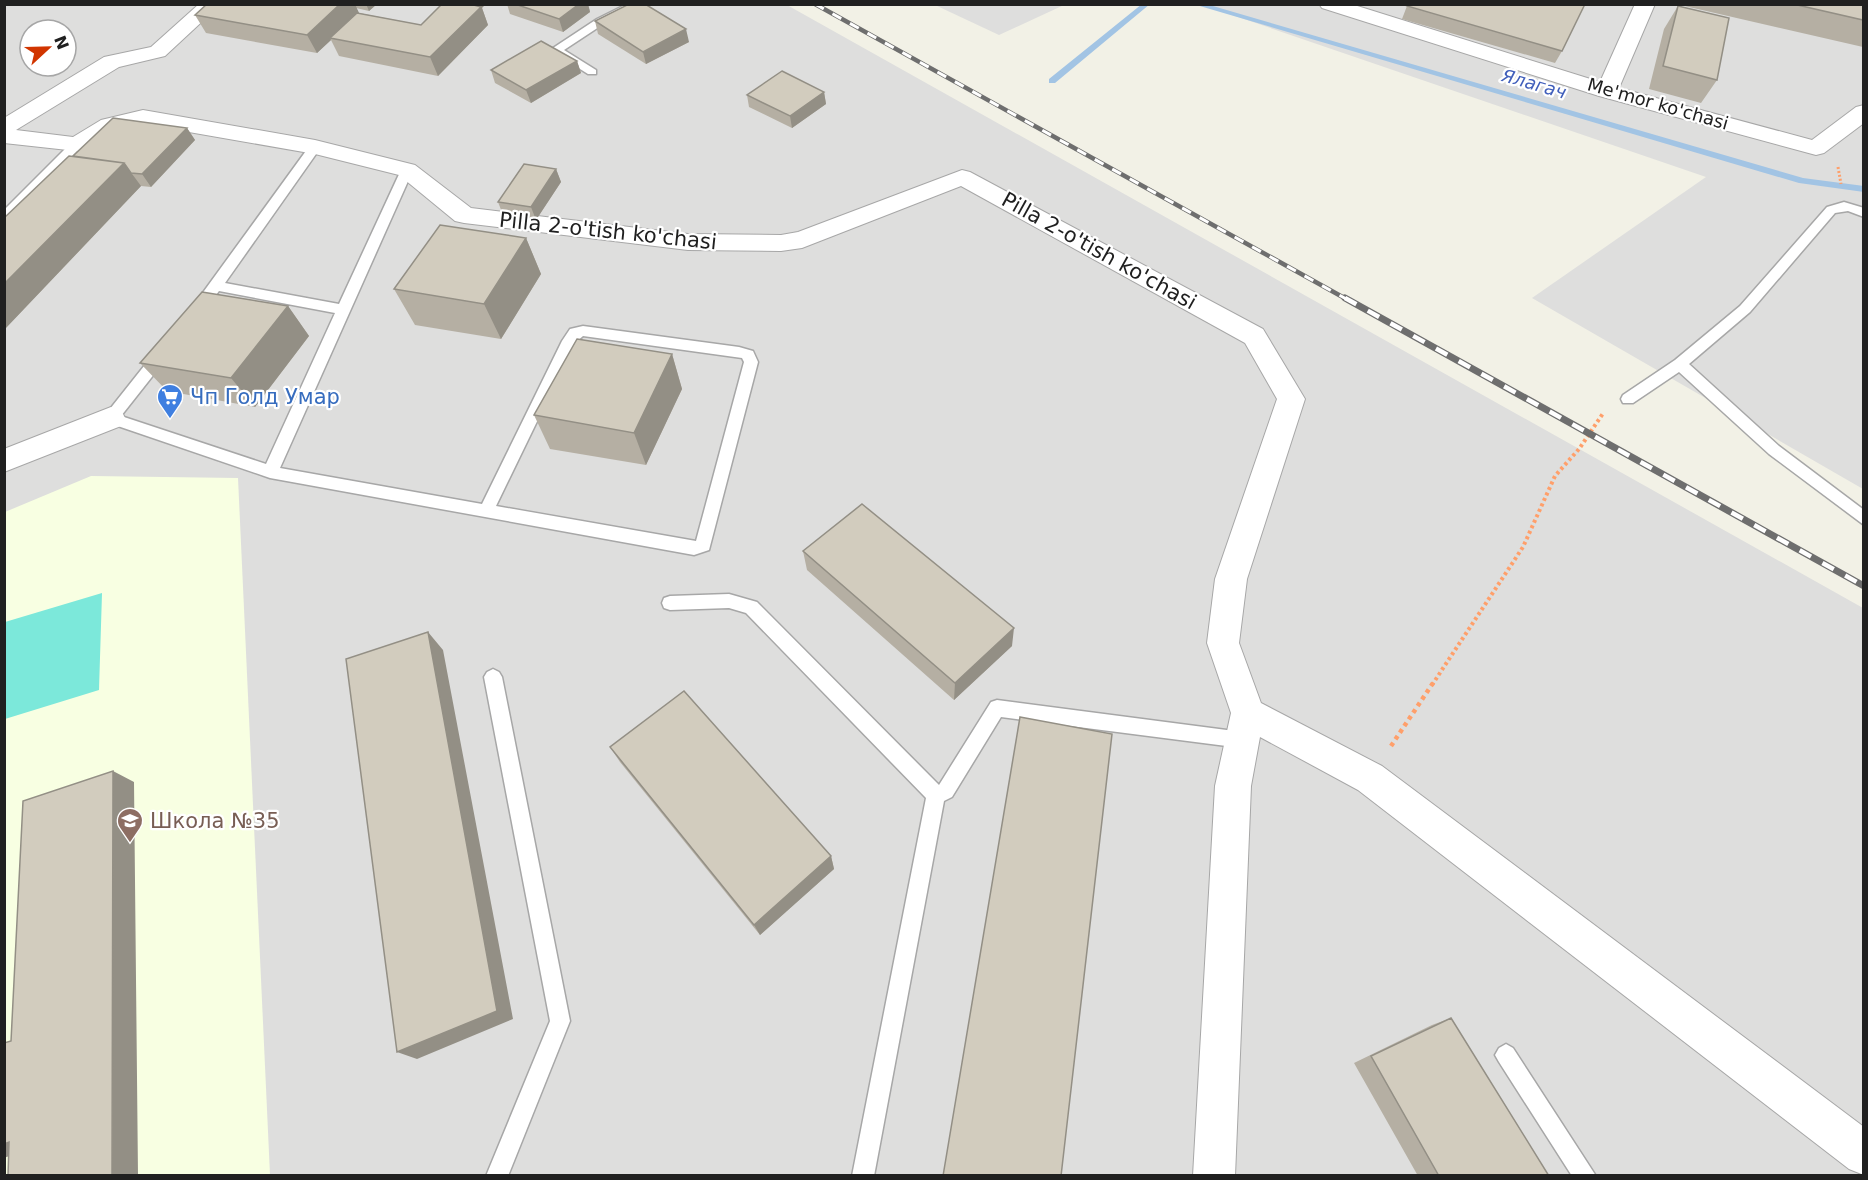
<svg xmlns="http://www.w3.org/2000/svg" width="1868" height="1180" font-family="'DejaVu Sans',sans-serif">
<rect width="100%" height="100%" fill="#f2f1e6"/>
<!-- residential -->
<path fill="#dededd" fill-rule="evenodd" d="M5,5H787L1863,608V1175L5,1176ZM30,30H66V66H30Z
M935,5V4L1064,5L999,35Z
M1203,5H1863V489L1532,298L1706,177Z"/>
<!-- education -->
<path fill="#f8ffe2" d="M91,476L238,478L270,1175L5,1176V512Z"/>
<!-- pitch -->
<path fill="#7ce8da" d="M102,593L99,690L5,719V622Z"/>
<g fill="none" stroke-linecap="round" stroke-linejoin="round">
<!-- stream -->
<path fill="#a2c4e4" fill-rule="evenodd" d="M1142,4H1150L1055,83H1049V79Z
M1193,4H1206L1803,178L1864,186V192L1799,183Z"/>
<defs>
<path id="lane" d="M627,4H641L605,23L564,50L596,70V74H588L550,50L597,19Z
M77,140L83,144L81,147L9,221L4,222V210L73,141Z
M315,143L321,147L225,283L339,304L401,170L407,166L413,170L280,468L482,504L562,341L570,329L583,326L739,347L753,351L758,362L709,550L694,555L270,478L106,422L104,418L106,414L156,351H166L168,355L166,359L121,416L266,464L335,313L219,291L203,312L198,314L191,309L311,144ZM583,336L742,358L744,362L696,541L496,506L575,343Z
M1844,202L1864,208V217L1848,211L1835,213L1750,312L1689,364L1779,446L1864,510V525L1769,454L1679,372L1633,403H1623L1621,399L1623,395L1675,360L1740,306L1827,207Z
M729,594L757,602L939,785L991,702L997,700L1242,732L1248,734L1251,740L1248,746L1242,748L1001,717L952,797L944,801L874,1176H852L926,798L746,613L729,608L670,610L664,608L662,603L664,598L670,596Z
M493,669L499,672L502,677L570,1021L508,1176H486L550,1021L484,677L487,672Z
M1506,1044L1513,1048L1596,1176H1572L1499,1062L1495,1055L1499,1048Z"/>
<path id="street" d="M199,4H221L165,56L119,67L16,130L73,137L101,120L143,110L315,140L415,165L471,208L688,234L781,235L798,232L962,170L970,172L1263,329L1305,399L1247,579L1239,643L1261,703L1382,766L1864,1127V1175L1849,1169L1358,790L1260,737L1251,786L1235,1176H1193L1215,786L1231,713L1207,643L1215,579L1277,399L1245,343L961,186L802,248L781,251L688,250L464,223L455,221L399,175L315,154L143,124L117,130L85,149L77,151L4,143V118L104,57L151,47Z
M1319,4H1351L1600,82L1635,4H1655L1619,88L1812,140L1856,107L1864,105V123L1824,153L1816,155L1599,96L1322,8Z
M111,407L121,410L125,418L121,426L4,472V449Z"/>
</defs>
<!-- lane casing -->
<use href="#lane" stroke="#a7a7a7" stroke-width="3"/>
<!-- street casing -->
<use href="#street" stroke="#a7a7a7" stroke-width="2"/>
<!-- path-far2 -->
<path stroke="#ff9f6a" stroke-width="3" stroke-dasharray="2 2" stroke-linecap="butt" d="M1838,167L1841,184"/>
<!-- path-far1 -->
<path stroke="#ff9f6a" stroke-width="4" stroke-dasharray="3 3" stroke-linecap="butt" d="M1432,685L1523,547L1555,476L1579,449L1604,412"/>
<!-- path -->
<path stroke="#ff9f6a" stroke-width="4.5" stroke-dasharray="4 4" stroke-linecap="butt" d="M1391,746L1433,683"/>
<!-- lane -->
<use href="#lane" fill="#fff" fill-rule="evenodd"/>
<!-- street -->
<use href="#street" fill="#fff" fill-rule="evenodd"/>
<defs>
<path id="rail-far1" d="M815,4L1348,300"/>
<path id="rail" d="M1345,298L1864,586"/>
</defs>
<!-- rail-far1 casing -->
<use href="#rail-far1" stroke="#6e6e6e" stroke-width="4.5"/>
<!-- rail casing -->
<use href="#rail" stroke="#6e6e6e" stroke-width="7"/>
<!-- rail-far1 -->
<use href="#rail-far1" stroke="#fff" stroke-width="3" stroke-dasharray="10" stroke-linecap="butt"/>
<!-- rail -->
<use href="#rail" stroke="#fff" stroke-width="4.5" stroke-dasharray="13" stroke-linecap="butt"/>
</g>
<!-- wall -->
<path fill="#b5afa3" d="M207,4H377L369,11L356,8L359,13L421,25L482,8L488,25L438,76L339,56L331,40L317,53L206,33L195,15Z
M507,4H588L590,12L563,32L510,14Z
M1676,4H1863V47Z
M1407,6L1562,51L1555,63L1402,19Z
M1678,6L1717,80L1701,103L1649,89L1664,29Z
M595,21L689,42L646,64L598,34Z
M577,61L581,73L531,103L495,83L491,70Z
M824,92L826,104L792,128L749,107L747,95Z
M187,128L195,140L151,187L141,186L4,330V218L73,156Z
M556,169L561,182L536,220L503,215L498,202Z
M526,238L541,274L501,339L415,325L394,289Z
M288,306L309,336L255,407L167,391L140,363Z
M672,354L682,389L646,465L550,449L534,415Z
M803,551L1012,646L954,700L807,570Z
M610,747L831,856L834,869L760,935L620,762Z
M1451,1018L1549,1176H1418L1354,1063L1432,1025Z"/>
<!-- shaded-wall -->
<path fill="#938f85" d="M340,4H355L359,13L330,38L331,40L317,53L307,35Z
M366,4H377L369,11Z
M472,4H486L482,8L488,25L438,76L430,57Z
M579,4H588L590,12L563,32L559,19Z
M686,29L689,42L646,64L643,52Z
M577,61L581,73L531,103L526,90Z
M824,92L826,104L792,128L790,116Z
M187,128L195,140L151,187L142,174Z
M124,163L141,186L4,330V284Z
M556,169L561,182L536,220L531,207Z
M526,238L541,274L501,339L484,304Z
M288,306L309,336L255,407L231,378Z
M672,354L682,389L646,465L634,433Z
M1014,628L1012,646L954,700L955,683Z
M428,632L443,650L513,1019L417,1059L397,1052Z
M113,771L134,782L138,1176H112Z
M831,856L834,869L760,935L754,925Z
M9,1142L38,1145L4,1158V1144Z"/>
<!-- building -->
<path fill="#d2ccbe" stroke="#938f85" stroke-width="1.5" d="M207,4L282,5L340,4L307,35L195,15Z
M442,4H470L481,7L430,57L330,38L357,13L421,25Z
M515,4H579L559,19Z
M629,4H645L686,29L643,52L595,21Z
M1409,4H1585L1562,51L1407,6Z
M1793,4H1863V20Z
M1678,6L1729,18L1717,80L1663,66Z
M541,41L577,61L526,90L491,70Z
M782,71L824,92L790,116L747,95Z
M113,118L187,128L142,174L131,173L124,163L73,156Z
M69,156L124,163L4,284V218Z
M524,164L556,169L531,207L498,202Z
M440,225L526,238L484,304L394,289Z
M202,292L288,306L231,378L140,363Z
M577,339L672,354L634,433L534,415Z
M862,504L1014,628L955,683L803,551Z
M428,632L497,1011L397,1052L346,659Z
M684,691L831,856L754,925L610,747Z
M1020,717L1112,734L1061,1176H943Z
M113,771L112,1176H8L9,1142L4,1144V1043L11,1041L23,801Z
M1451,1018L1549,1176H1439L1371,1056Z"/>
<!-- icons -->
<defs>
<symbol id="supermarket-pin" viewBox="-11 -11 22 30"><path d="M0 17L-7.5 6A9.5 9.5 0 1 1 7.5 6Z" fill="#3f7fe0" stroke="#fff"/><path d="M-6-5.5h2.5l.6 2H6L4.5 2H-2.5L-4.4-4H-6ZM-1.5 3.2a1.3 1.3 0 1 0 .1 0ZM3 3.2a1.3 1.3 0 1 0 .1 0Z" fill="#fff"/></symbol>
<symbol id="school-pin" viewBox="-11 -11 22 30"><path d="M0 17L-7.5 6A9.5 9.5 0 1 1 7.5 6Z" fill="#8d6e63" stroke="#fff"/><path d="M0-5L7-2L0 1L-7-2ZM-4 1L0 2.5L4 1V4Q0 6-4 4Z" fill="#fff"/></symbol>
</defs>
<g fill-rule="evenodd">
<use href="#supermarket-pin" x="155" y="382" width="30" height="40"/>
<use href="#school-pin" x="115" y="806" width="30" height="40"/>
</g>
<g text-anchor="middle" stroke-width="4.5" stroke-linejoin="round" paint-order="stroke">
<!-- far-water labels -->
<g font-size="18" font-style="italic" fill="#415fbb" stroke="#fff">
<text transform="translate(1534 84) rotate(16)" y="6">Ялагач</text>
</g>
<!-- far-street labels -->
<g font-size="18" fill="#202020" stroke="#fff">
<text transform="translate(1658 104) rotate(16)" y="6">Me'mor ko'chasi</text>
</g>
<!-- street labels -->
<g font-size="21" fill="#202020" stroke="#fff">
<text transform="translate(608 231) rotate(6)" y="7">Pilla 2-o'tish ko'chasi</text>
<text transform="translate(1099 251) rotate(29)" y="7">Pilla 2-o'tish ko'chasi</text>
</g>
<!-- shop labels -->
<g font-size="21" fill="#366cbe" stroke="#fff" text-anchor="start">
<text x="190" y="404">Чп Голд Умар</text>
</g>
<!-- education labels -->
<g font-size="21" fill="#785e54" stroke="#fff" text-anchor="start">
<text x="150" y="828">Школа №35</text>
</g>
</g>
<!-- border -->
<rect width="1868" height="1180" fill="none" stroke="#202020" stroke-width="12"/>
<!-- north arrow -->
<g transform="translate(48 48) rotate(68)"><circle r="28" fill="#ffffff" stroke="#a6a6a6" stroke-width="1.5"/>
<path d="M0-4.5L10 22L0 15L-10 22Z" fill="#d13500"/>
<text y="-9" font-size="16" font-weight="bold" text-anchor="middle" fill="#202020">N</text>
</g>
</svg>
